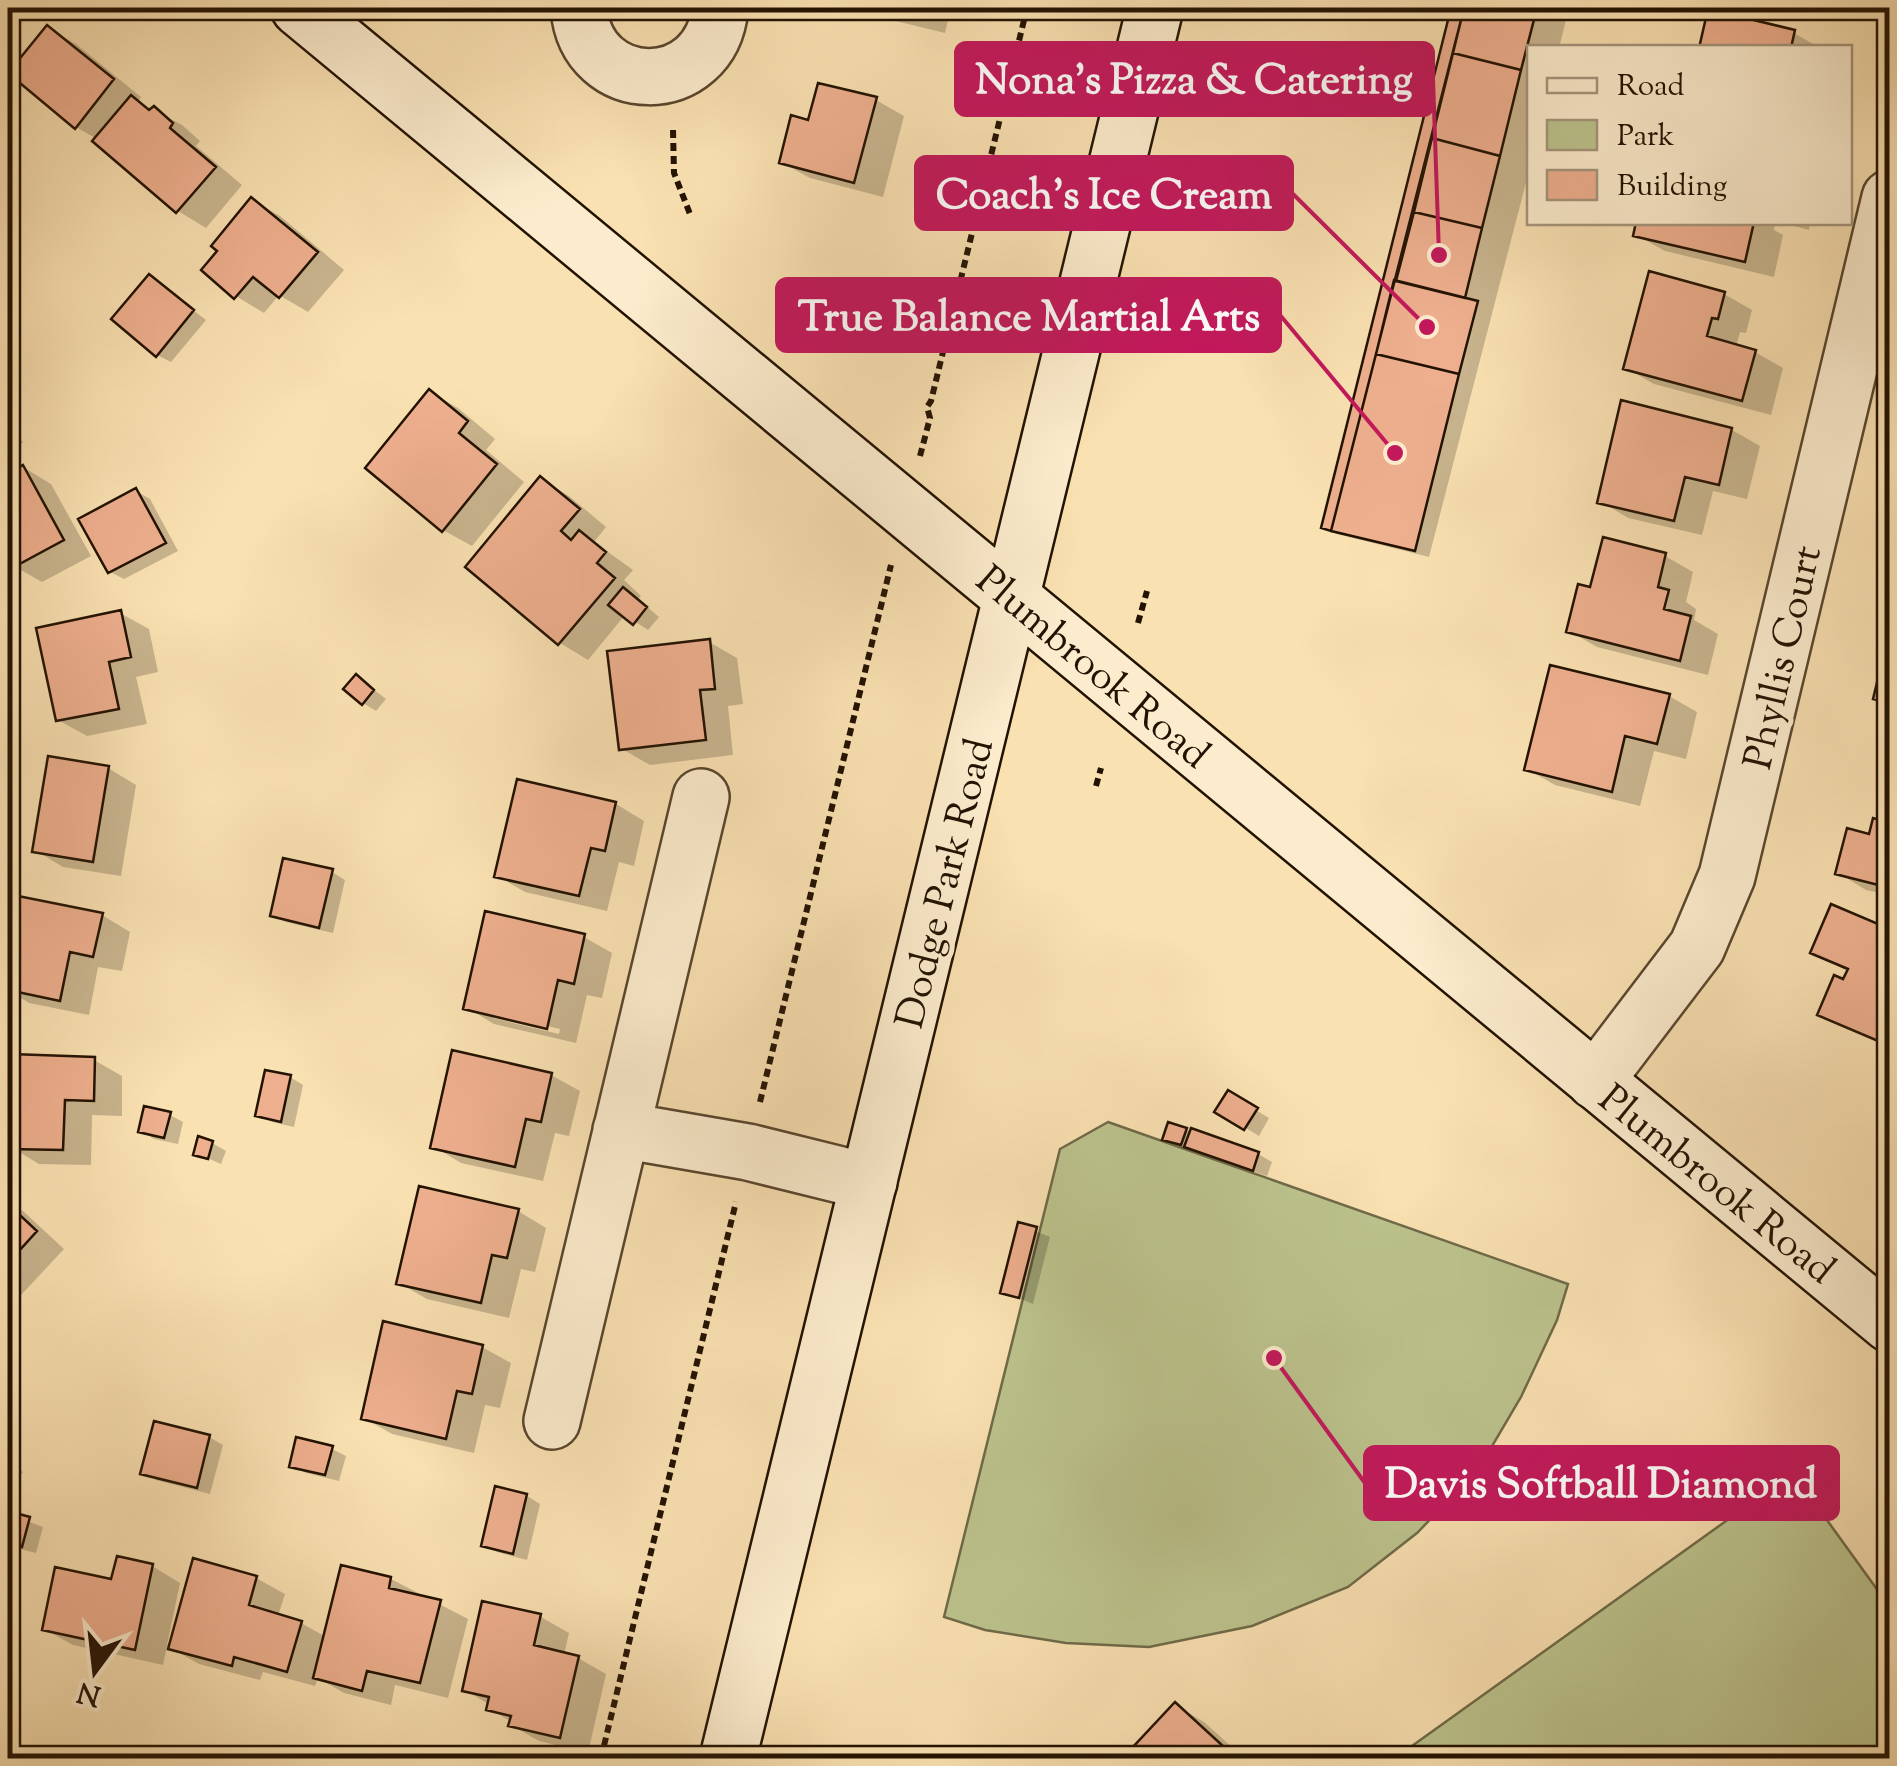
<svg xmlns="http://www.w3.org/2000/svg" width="1897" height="1766" font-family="'Sorts Mill Goudy',serif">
<rect width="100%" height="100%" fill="#fae1b2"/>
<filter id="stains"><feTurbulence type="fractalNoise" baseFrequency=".002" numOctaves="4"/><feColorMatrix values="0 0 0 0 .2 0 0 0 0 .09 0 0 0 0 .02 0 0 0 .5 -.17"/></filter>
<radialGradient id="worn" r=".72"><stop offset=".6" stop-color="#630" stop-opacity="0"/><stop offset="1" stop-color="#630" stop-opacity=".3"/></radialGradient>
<!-- green -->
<path fill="#bcc38d" stroke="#6f6a48" stroke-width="2.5" d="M1108,1122L1568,1284L1557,1320L1521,1397L1478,1470L1417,1533L1348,1587L1252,1626L1149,1647L1066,1643L985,1630L944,1617L1060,1149Z
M1793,1473L1889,1606V1758L1398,1756Z"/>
<!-- shadow -->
<path fill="#0003" fill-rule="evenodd" d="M8,8L32,10L8,39Z
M854,8H951L945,33L863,13Z
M1454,8H1569L1559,48H1530V167L1429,557L1337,534L1324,527Z
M1801,8H1826L1824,13Z
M47,28L76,44L141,97L138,102L182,125L200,141L196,146L242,185L206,228L178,211L96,141L97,139L76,127Z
M1794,33L1820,48H1702Z
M876,100L904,116L883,197L810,178L781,162L810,123Z
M252,200L280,216L344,270L308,312L279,295L264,313L236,296Z
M1639,222H1775L1774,230L1783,235L1774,277L1665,251L1636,235Z
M1779,222H1810L1809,230Z
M150,277L206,320L171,362L157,355Z
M1724,294L1752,310L1746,333L1740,332L1736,347L1755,352L1783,368L1771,415L1654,384L1626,368Z
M430,392L458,408L495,439L486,450L524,482L472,546L443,530Z
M8,429L23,442L8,460Z
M1732,430L1760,446L1747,499L1713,491L1702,535L1628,518L1600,501Z
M23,467L51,484L91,556L42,582L14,566L8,554V476Z
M541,479L569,496L606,527L594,542L633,570L624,580L641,596L638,599L659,617L648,630L625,615L588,660L560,643L468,567Z
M136,491L150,499L178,551L124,579L110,572Z
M1665,556L1693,572L1686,602L1696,609L1694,620L1718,634L1708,675L1597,647L1569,631L1592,590Z
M120,613L149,629L158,672L136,677L147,724L87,736L58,720Z
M709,642L737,658L743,704L728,706L733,755L650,765L622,749Z
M357,677L386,699L376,711L363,703Z
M1669,696L1697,712L1686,759L1654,751L1640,806L1555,785L1527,769Z
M108,768L136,785L121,876L63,867L35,850Z
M519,782L616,804L644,821L634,866L619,862L607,911L525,892L497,876Z
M1890,811V895L1866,890L1838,873L1886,824Z
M332,872L345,880L333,933L286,922L272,915Z
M20,898L102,915L130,932L122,971L98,967L89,1015L29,1003L8,990V957Z
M1890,931V1048L1821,1014L1849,972L1813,952Z
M584,937L612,953L602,998L587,995L576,1043L494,1024L466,1007ZM493,1013L560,1029L559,1034L493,1018Z
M94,1060L122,1076V1116L92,1115L91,1165L39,1164L11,1147Z
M551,1075L580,1091L569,1136L555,1133L543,1181L461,1163L433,1146Z
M290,1077L303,1085L294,1127L272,1122L258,1114Z
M1229,1094L1269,1118L1259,1136L1218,1111Z
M170,1115L183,1122L178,1144L154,1139L141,1131Z
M1170,1125L1258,1154L1272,1162L1267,1176L1179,1146L1165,1138Z
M212,1143L226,1151L221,1164L196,1153Z
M8,1203L23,1211L64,1249L8,1309Z
M518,1211L546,1228L535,1272L521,1269L509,1318L427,1299L399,1283Z
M1020,1225L1050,1237L1033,1304L1003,1291Z
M482,1347L511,1363L500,1408L485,1405L474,1453L392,1434L364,1418Z
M209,1437L223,1445L210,1494L156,1480L143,1472Z
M332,1449L346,1456L339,1481L306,1473L292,1465Z
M8,1461L23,1472L9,1492L8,1490Z
M497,1489L527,1496L540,1504L527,1560L497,1552L484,1545Z
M8,1514L43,1527L36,1553L8,1546Z
M152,1566L180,1583L167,1645L171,1646L256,1578L285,1594L278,1616L301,1623L326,1637L391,1579L468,1619L448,1698L395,1685L391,1705L344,1693L318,1678L315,1686L263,1672L260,1680L199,1664L167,1646L163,1665L73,1645L44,1629L113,1582Z
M8,1595L20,1602L8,1656Z
M484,1604L541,1617L569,1633L564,1655L578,1658L606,1674L588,1753L539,1741L511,1725L512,1722L489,1709L490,1705L465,1690Z
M1175,1705L1204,1722L1244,1758H1150L1137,1747Z"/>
<!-- building -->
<path fill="#eeaf8e" stroke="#221202" stroke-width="2.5" d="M872,8H919L916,18Z
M1451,8H1464L1331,531L1321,528Z
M1464,8H1537L1521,70L1453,53Z
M1708,9L1795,30L1791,48H1699Z
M47,25L114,79L75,129L8,73Z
M1453,53L1521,70L1500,156L1432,138Z
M818,83L877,97L854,183L779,163L791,115L808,120Z
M131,95L149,110L154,106L173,123L170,128L216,167L176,213L92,141Z
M1432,138L1500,156L1482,228L1414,212Z
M251,197L318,252L279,298L253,277L234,299L201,270L217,251L211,246Z
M1414,212L1482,228L1465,298L1396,281Z
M1636,222H1754L1745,262L1633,236Z
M1649,271L1725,292L1718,319L1712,318L1707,336L1756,350L1742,401L1623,369Z
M149,274L194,310L156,357L111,319Z
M1394,280L1478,301L1459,374L1376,354Z
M1376,354L1459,374L1415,551L1331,531Z
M429,389L468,421L459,433L497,464L442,532L365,468Z
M1621,400L1732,428L1719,485L1685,477L1674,521L1597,503Z
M23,465L64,540L12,568L8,560V473Z
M540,476L580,509L561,531L571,540L579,530L606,552L597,563L615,578L558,645L465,567Z
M136,488L166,543L108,573L78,519Z
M1603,537L1666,553L1658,587L1669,590L1664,609L1691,616L1680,661L1566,632L1578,584L1590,587Z
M623,587L647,607L633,625L608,605Z
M121,610L131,657L109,662L119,709L56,721L36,628Z
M710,639L715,689L700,690L706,740L619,750L607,651Z
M1884,653L1890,654V703L1873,699Z
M1550,665L1670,694L1657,744L1625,736L1612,792L1524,770Z
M356,674L374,690L362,705L343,689Z
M48,756L109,766L93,862L32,852Z
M517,779L616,802L605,851L591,848L579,896L494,877Z
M1890,801V888L1835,874L1847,828L1869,834L1873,818L1884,821Z
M283,858L333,869L319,928L270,916Z
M18,896L103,913L93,957L70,952L60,1001L8,990V945Z
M1831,904L1890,929V1046L1817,1015L1834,975L1843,979L1848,969L1810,953Z
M485,911L585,934L574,984L558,980L547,1029L463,1009Z
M452,1050L552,1073L541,1122L526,1119L515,1167L430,1148Z
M11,1054L95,1057L94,1101L65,1100L63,1150L8,1149Z
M265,1070L291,1075L281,1122L255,1116Z
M1228,1090L1258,1108L1244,1130L1214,1112Z
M144,1106L171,1112L164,1138L138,1132Z
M1168,1122L1187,1128L1181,1145L1162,1140Z
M1191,1128L1259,1152L1253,1171L1184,1147Z
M198,1136L213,1141L208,1159L193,1155Z
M419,1186L519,1209L507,1258L492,1255L481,1303L396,1284Z
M8,1204L37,1231L8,1263Z
M1018,1222L1037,1227L1019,1298L1000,1293Z
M383,1321L483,1345L472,1394L457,1391L446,1439L361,1419Z
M154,1421L210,1435L197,1488L140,1474Z
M296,1437L333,1446L325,1475L289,1467Z
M495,1486L527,1494L513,1554L481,1546Z
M8,1511L30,1517L22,1547L8,1543Z
M117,1556L153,1564L135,1650L42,1630L55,1567L111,1579Z
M193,1558L257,1576L249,1605L302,1621L287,1672L234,1657L232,1666L168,1649Z
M341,1565L391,1577L389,1588L441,1600L420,1683L367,1671L362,1691L313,1678Z
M482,1601L541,1614L534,1645L579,1656L560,1738L508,1726L511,1716L486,1710L489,1697L462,1691Z
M1175,1702L1236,1758H1146L1133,1747Z"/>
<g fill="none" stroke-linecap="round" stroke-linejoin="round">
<defs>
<path id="street" d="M579,8C586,99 711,100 720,8
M1595,1081L1697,947L1727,876L1890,198
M621,1130L748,1152L869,1182
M552,1421L701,797"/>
<path id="secondary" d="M299,8L1890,1324
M728,1758L1155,8"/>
</defs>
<!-- street casing -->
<use href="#street" stroke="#58462e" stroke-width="60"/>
<!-- secondary casing -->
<use href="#secondary" stroke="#221202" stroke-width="60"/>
<!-- path -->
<path stroke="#221202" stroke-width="6" stroke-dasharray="8 5" stroke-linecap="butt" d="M450,15L479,8
M673,130L674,173L690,214
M920,456L930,418L927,407L931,401L1027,8
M1138,623L1147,591
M1096,786L1101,768
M760,1102L891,565
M601,1758L736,1202"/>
<!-- street -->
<use href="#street" stroke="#fceccd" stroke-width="55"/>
<!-- secondary -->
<use href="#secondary" stroke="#fceccd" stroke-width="55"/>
</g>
<g text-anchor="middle" stroke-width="10" stroke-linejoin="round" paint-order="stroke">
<!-- street labels -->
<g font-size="40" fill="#221202" stroke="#fceccd">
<text transform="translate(1781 657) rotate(-77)" y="14">Phyllis Court</text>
<text transform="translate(1094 666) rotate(40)" y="14">Plumbrook Road</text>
<text transform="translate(943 883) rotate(-76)" y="14">Dodge Park Road</text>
<text transform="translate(1718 1183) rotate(39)" y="14">Plumbrook Road</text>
</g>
</g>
<!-- callouts -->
<path fill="none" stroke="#c2185b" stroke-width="4" d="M1439 255L1433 79M1427 327L1292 193M1395 453L1280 315M1274 1358L1365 1483"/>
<g fill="#c2185b" stroke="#fceccd" stroke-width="4">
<circle cx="1439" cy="255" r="10"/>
<circle cx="1427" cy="327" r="10"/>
<circle cx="1395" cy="453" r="10"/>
<circle cx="1274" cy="1358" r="10"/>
</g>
<g fill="#c2185b" stroke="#c2185b" stroke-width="4">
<rect x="956" y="43" width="477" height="72" rx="10"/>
<rect x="916" y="157" width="376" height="72" rx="10"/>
<rect x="777" y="279" width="503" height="72" rx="10"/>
<rect x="1365" y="1447" width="473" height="72" rx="10"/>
</g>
<g font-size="42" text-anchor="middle" font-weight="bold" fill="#fff">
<text x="1194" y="93">Nona's Pizza &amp; Catering</text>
<text x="1104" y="208">Coach's Ice Cream</text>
<text x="1029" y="330">True Balance Martial Arts</text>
<text x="1601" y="1497">Davis Softball Diamond</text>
</g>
<!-- margin -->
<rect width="1897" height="1766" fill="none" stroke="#fae1b2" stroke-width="40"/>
<rect x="10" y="10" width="1877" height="1746" fill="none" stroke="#221202" stroke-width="5"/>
<rect x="20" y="20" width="1857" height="1726" fill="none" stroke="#221202" stroke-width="2.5"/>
<!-- legend -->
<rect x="1527" y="45" width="325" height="180" fill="#fceccd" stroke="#a5957c" stroke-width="2.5"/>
<rect x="1547" y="78" width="50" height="15" fill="#fceccd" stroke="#a5957c" stroke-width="2.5"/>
<text x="1617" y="95" font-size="30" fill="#221202">Road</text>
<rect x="1547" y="120" width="50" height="30" fill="#bcc38d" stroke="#a5957c" stroke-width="2.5"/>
<text x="1617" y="145" font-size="30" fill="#221202">Park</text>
<rect x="1547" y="170" width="50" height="30" fill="#eeaf8e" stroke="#a5957c" stroke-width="2.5"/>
<text x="1617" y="195" font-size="30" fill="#221202">Building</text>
<!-- north arrow -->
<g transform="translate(95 1671) rotate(195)" stroke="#fceccd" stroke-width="8" paint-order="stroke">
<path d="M0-8L18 38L0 25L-18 38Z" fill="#221202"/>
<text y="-15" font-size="28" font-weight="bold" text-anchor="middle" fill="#221202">N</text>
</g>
<rect width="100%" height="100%" filter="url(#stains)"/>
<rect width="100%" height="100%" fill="url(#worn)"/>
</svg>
